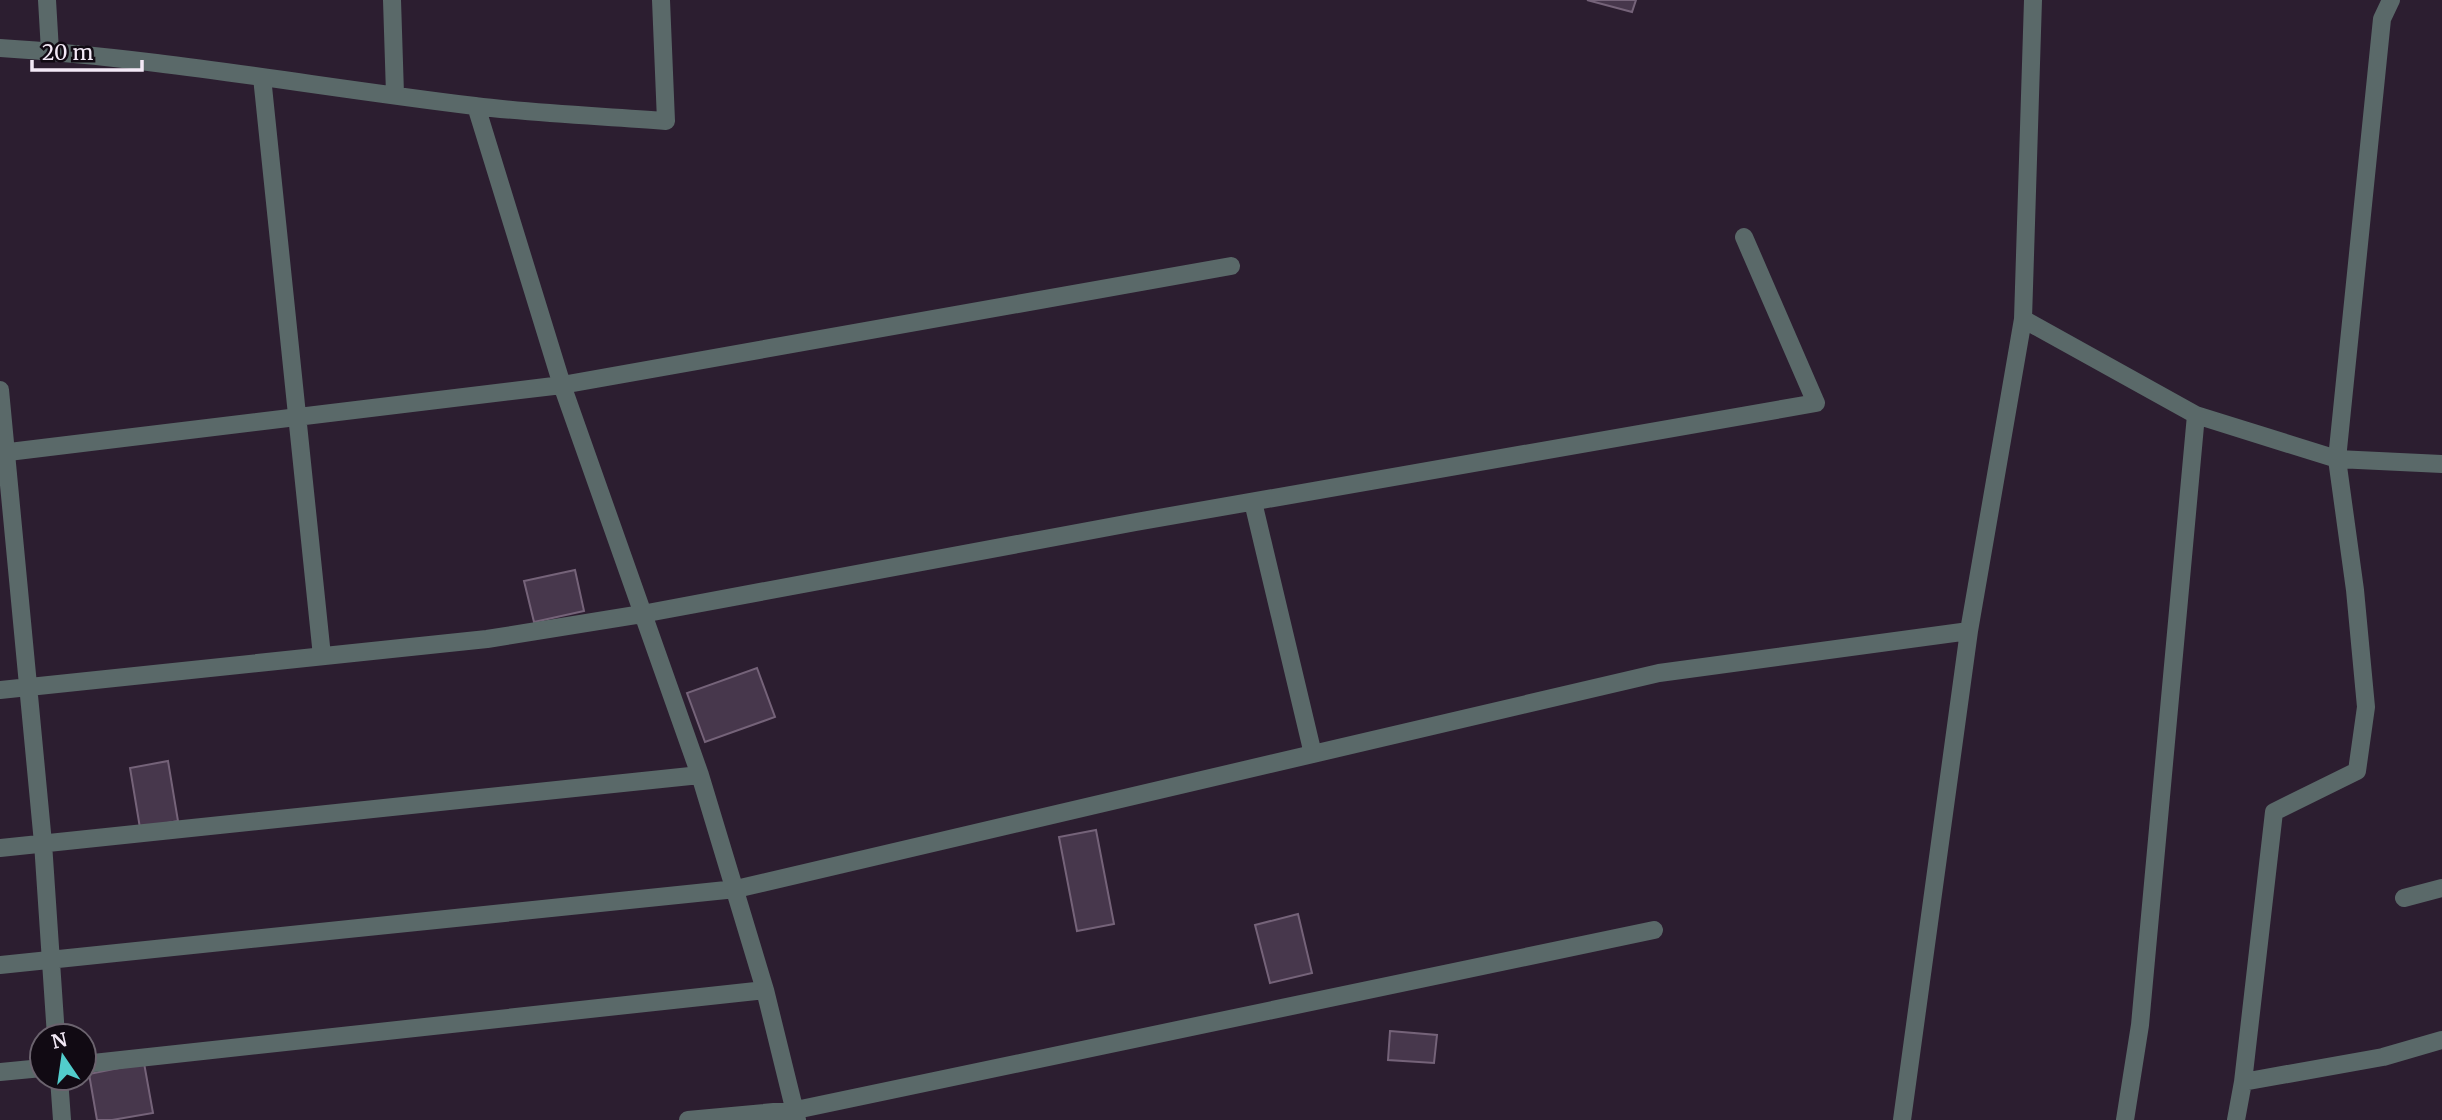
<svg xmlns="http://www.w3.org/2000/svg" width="2442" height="1120" font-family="Merriweather,serif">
	<rect width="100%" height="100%" fill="#2c1e30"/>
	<path fill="#47374c" stroke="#756379" stroke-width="2" d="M1587 0H1636L1632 12Z
		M575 570 584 611 534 622 524 581Z
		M757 668 775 717 705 742 687 693Z
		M168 761 178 821 140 828 130 768Z
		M1096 830 1114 924 1077 931 1059 837Z
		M1298 914 1312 973 1270 983 1255 925Z
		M1390 1031 1437 1035 1434 1063 1388 1060Z
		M144 1063 153 1113 112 1120H97L89 1074Z"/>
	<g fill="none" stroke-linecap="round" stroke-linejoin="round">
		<path stroke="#5a6969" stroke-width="18" d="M47 0 50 51
			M392 0 395 94
			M0 48C159 58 317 87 475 106 538 114 603 116 666 121L661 0
			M262 77 322 656
			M476 106 562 385 700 775 765 990 797 1120
			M2023 319 2196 415 2140 1025 2125 1120
			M0 390 43 843 56 1036
			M2196 415 2337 459 2442 464
			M0 453 562 385 1231 266
			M1253 502 1313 754
			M0 690 487 639 642 614 1136 522 1816 403 1744 237
			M0 848 700 775
			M2404 898 2442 888
			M0 965 736 889 1659 673 1969 631
			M84 1064 765 990
			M0 1072 42 1068
			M59 1078 62 1120
			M2243 1082 2383 1057 2442 1040
			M688 1120 796 1110 1654 930
			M1902 1120 1969 631 2023 319 2033 0
			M2236 1120 2243 1082 2274 812 2357 771 2366 707 2355 590 2337 459 2382 19 2391 0"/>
	</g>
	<g transform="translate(63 1057) rotate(347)"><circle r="33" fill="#110a13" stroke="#6b636e" stroke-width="2"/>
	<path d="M0-5L12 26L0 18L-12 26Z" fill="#52cdcc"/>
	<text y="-10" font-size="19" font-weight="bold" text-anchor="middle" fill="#f3e9f6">N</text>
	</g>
	<path d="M32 60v10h110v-10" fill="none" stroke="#f3e9f6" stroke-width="3.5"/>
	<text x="42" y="60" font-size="21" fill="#f3e9f6" stroke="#110a13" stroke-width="5" paint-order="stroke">20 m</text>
</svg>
